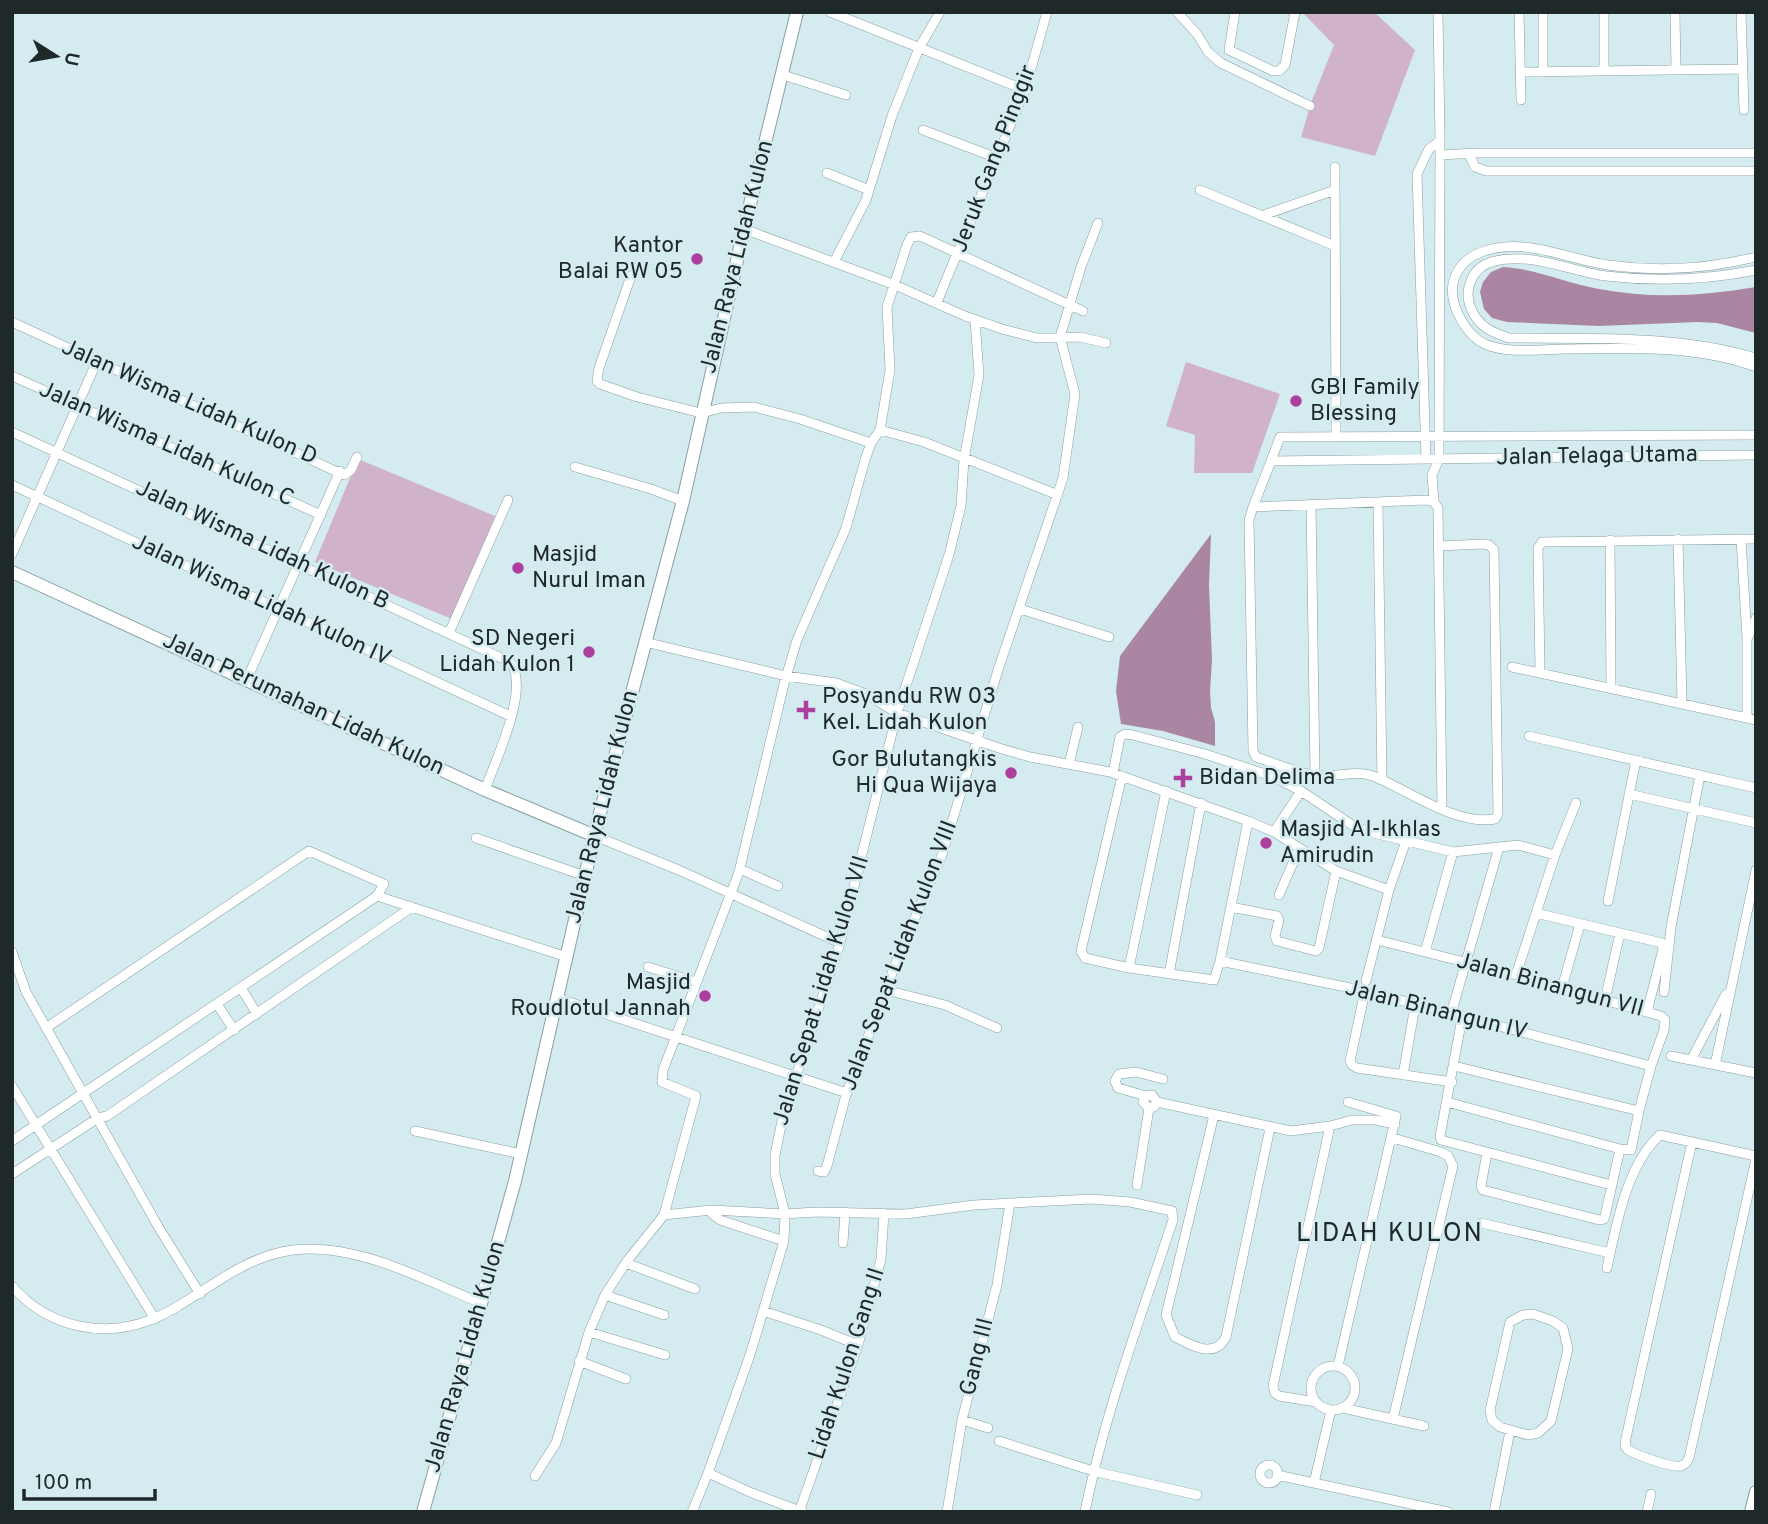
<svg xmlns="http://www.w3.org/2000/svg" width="1768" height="1524" font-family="Overpass,sans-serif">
	<rect width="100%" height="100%" fill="#d4ebef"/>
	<path fill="#d0b3ca" d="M1302 12H1374L1415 50 1375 156 1301 137 1311 103 1334 45Z
		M1186 362 1280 394 1252 473H1194L1195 435 1166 426Z
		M358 459 495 516 452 619 315 562Z"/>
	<path fill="#aa86a3" d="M1503 267C1537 269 1566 283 1599 289 1652 299 1702 296 1756 287V333L1717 323 1698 322 1599 326 1507 322 1492 318 1484 309 1480 292 1483 282 1491 272Z
		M1211 534 1209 585 1212 660 1210 691 1211 708 1215 722V746L1163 731 1121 724 1116 691 1120 656Z"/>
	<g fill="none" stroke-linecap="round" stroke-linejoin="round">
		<defs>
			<path id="street" d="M830 12 1025 90
				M1177 12 1197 34 1208 52 1221 63 1310 106
				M1235 12 1229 50 1273 71H1279L1285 65 1295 12
				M1438 12 1440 141
				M1519 12 1521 100
				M1675 12 1676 70
				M1741 12 1744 110
				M1604 71V12
				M1521 72 1741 69
				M1543 72V12
				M783 75 846 95
				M923 130 997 158
				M1469 154 1475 167 1486 171H1756
				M1440 155 1477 153H1756
				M1335 167 1336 437
				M827 173 869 190
				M1200 190 1335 246
				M1261 216 1335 190
				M744 229 895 285 965 316 1002 329 1037 338 1080 337 1106 343
				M1756 257C1708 269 1658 272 1608 265 1565 259 1522 235 1479 253 1465 259 1456 269 1453 284 1449 306 1467 337 1487 345 1510 354 1542 349 1566 349 1629 348 1696 345 1756 367
				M834 262 866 200 892 116 919 48 940 12
				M1756 270C1706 280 1657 282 1606 276 1570 271 1531 252 1495 261 1472 266 1462 290 1472 311 1480 327 1491 332 1509 338 1590 339 1677 334 1756 358
				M631 276 599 368 597 381 600 384 637 397 701 413 721 408 754 407 800 419 871 443
				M937 302 1025 90 1047 12
				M12 322 344 475 351 470 357 457
				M12 376 321 515
				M880 430 924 442 1058 495
				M12 432 510 662C531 688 495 761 485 790
				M1756 435 1280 437 1271 461 1756 455
				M1426 459 1417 174 1429 149 1440 141 1439 459 1432 475 1434 502
				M575 467 651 489 683 501
				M12 485 510 716
				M1378 502 1382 780
				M1311 504 1315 776
				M1253 507 1271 461
				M1678 539 1682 702
				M1741 539 1747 638V718
				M1610 540 1611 687
				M1438 546 1483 544 1489 545 1494 550 1498 814 1495 819C1456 826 1408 790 1373 776 1355 769 1332 779 1313 775 1294 772 1275 763 1256 757L1253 751 1249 520 1253 507 1426 500 1434 502 1438 508 1442 808
				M12 554 97 361
				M1020 609 1109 637
				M449 633 508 500
				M1748 637 1756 618
				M645 642 786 676 836 683 866 694 897 713 1002 749 1030 757 1110 772 1248 821 1274 832 1336 871 1389 890
				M1512 667 1756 720
				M1540 671 1538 548 1542 542 1756 539
				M247 679 340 471
				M1529 736 1756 788
				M1069 764 1078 727
				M1113 773 1120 737 1125 734 1133 735 1205 754 1274 777 1301 791 1355 827 1369 832 1453 852 1518 845 1555 855
				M1122 776 1081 951 1085 958 1129 968 1214 980 1220 961 1248 821
				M1629 794 1756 823
				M1274 832 1301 791
				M595 836 681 871 840 943
				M476 838 585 876
				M740 869 778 886
				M1279 895 1299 849
				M377 896 567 957
				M1608 901 1636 760
				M1231 907 1277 916 1279 920 1275 936 1277 941 1316 951 1319 948 1336 871
				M1536 913 1662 943 1663 949 1647 1012
				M1377 940 1516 975 1661 1016 1665 1020 1664 1030 1651 1066 1639 1111 1631 1150 1620 1149 1447 1102
				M12 952 26 992 159 1228 200 1294
				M1425 952 1453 852
				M1220 961 1365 991 1651 1066
				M648 967 696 982
				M1129 968 1166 791
				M1169 974 1201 803
				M1516 975 1555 855 1576 803
				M1366 981 1389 890 1406 841
				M241 988 257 1014
				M1562 988 1580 924
				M886 990 945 1005 997 1028
				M1365 991 1350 1061 1352 1065 1357 1068 1452 1082
				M1664 992 1671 927 1700 775
				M557 998 847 1093
				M1605 1000 1620 933
				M217 1004 234 1030
				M1451 1014 1499 847
				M1462 1018 1440 1136 1441 1140 1611 1185
				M1671 1056 1756 1073
				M1691 1060 1726 994
				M1715 1065 1756 870
				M1454 1066 1639 1111
				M1403 1075 1415 1006
				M12 1086 155 1319
				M1146 1096 1118 1088 1115 1081 1119 1074 1136 1072 1163 1079
				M1157 1102 1291 1131 1330 1126 1352 1120H1375L1395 1124
				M1214 1115 1166 1315 1175 1337C1192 1346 1215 1359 1226 1337L1270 1128
				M415 1131 521 1154
				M1393 1138 1441 1152 1448 1156 1453 1166 1393 1419
				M12 1141 377 896 384 884 309 851 46 1028
				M1692 1142 1626 1438 1625 1446 1628 1450C1637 1455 1671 1468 1681 1466 1686 1464 1687 1462 1689 1458L1756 1159
				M1487 1153 1481 1186 1483 1190 1599 1220 1604 1219 1605 1216 1620 1149
				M818 1171 824 1172 827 1166 846 1095 897 960 942 855 998 670 1063 478 1075 394 1060 337 1081 267 1098 223
				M12 1174 98 1118 107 1116 412 907
				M1137 1185 1149 1108 1143 1102 1146 1096 1152 1095 1157 1102 1154 1107 1149 1108
				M711 1210 712 1214 720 1220 784 1241
				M664 1215 711 1210 785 1214 816 1212 906 1214 974 1205 1092 1199 1130 1202 1172 1211 1173 1220C1141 1316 1105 1412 1085 1512
				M1481 1223 1610 1253
				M843 1243 845 1212
				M626 1263 695 1289
				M1607 1268C1616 1226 1627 1164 1660 1135L1756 1156
				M12 1286C30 1307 51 1320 79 1326 171 1345 210 1261 293 1250 356 1242 424 1280 481 1303
				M605 1295 664 1315
				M763 1311 821 1330 858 1345
				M1533 1314 1553 1321 1563 1328 1568 1349 1551 1421 1538 1433 1528 1435 1500 1427 1492 1420 1490 1410 1510 1322 1523 1315Z
				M589 1332 665 1355
				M579 1361 626 1379
				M1311 1388a22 22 0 1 1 44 0a22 22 0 1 1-44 0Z
				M1338 1366 1396 1116 1348 1102
				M1316 1402 1279 1396 1275 1393 1273 1386 1330 1126
				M1343 1408 1424 1426
				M962 1420 988 1428
				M999 1441 1093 1471 1197 1495
				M1260 1474a9 9 0 1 1 18 0a9 9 0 1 1-18 0Z
				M708 1473 752 1493 803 1512
				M1277 1475 1448 1512
				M535 1476 556 1443 589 1332 605 1295 627 1261 664 1215 696 1096 662 1082 663 1070 739 872 784 684 797 640 846 528 865 460 871 443 880 430 890 370 887 307 907 245 911 237 920 236 1083 311
				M1314 1483 1331 1410
				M692 1512 708 1473 750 1355 784 1241 785 1214 775 1174V1155L783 1116 840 943 897 713 949 555 961 506 964 460 979 375 975 320
				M799 1512 858 1345 881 1259 884 1213
				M947 1512 962 1420 997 1285 1010 1203
				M1494 1512 1510 1431
				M1647 1512 1651 1494"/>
			<path id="secondary" d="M12 572 485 790 595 836
				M423 1512 515 1181 596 828 683 501 744 229 797 12
				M1751 1512 1756 1492"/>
		</defs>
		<use href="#street" stroke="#899fa3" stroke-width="10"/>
		<use href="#secondary" stroke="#899fa3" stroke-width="14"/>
		<use href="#street" stroke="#fff" stroke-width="9"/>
		<use href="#secondary" stroke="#fff" stroke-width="12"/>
	</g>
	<g fill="#ad3f9e" stroke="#d4ebef" stroke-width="2.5">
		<circle cx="697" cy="259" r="7"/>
		<circle cx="1296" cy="401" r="7"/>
		<circle cx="518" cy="568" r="7"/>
		<circle cx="589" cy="652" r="7"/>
		<path d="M802.5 699.5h7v7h7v7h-7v7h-7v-7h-7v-7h7z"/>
		<circle cx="1011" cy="773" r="7"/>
		<path d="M1179.5 767.5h7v7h7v7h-7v7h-7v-7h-7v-7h7z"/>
		<circle cx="1266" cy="843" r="7"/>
		<circle cx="705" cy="996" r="7"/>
	</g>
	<g text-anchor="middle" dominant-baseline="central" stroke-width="5" stroke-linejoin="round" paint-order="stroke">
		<g font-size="23" fill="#20292a" stroke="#d4ebef">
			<text transform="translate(995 159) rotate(-69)">Jeruk Gang Pinggir</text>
			<text transform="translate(738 257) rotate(-76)">Jalan Raya Lidah Kulon</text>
			<text transform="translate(189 403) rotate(24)">Jalan Wisma Lidah Kulon D</text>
			<text transform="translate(166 445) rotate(24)">Jalan Wisma Lidah Kulon C</text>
			<text transform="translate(1597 457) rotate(-1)">Jalan Telaga Utama</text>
			<text transform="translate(262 546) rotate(25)">Jalan Wisma Lidah Kulon B</text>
			<text transform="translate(261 601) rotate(25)">Jalan Wisma Lidah Kulon IV</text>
			<text transform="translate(303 705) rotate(25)">Jalan Perumahan Lidah Kulon</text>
			<text transform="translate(603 807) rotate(-76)">Jalan Raya Lidah Kulon</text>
			<text transform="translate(900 956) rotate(-69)">Jalan Sepat Lidah Kulon VIII</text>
			<text transform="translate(1550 986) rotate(15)">Jalan Binangun VII</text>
			<text transform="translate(822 991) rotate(-73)">Jalan Sepat Lidah Kulon VII</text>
			<text transform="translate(1436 1011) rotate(14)">Jalan Binangun IV</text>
			<text transform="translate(466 1357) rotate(-74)">Jalan Raya Lidah Kulon</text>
			<text transform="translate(978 1357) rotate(-76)">Gang III</text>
			<text transform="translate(848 1364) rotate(-72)">Lidah Kulon Gang II</text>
		</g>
		<g font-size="23" fill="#20292a" stroke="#d4ebef" text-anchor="start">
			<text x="683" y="246" text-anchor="end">Kantor<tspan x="683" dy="26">Balai RW 05</tspan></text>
			<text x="1310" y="388">GBI Family<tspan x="1310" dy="26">Blessing</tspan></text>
			<text x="532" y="555">Masjid<tspan x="532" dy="26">Nurul Iman</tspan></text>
			<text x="575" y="639" text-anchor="end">SD Negeri<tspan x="575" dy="26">Lidah Kulon 1</tspan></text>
			<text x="822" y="697">Posyandu RW 03<tspan x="822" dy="26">Kel. Lidah Kulon</tspan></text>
			<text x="997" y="760" text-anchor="end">Gor Bulutangkis<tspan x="997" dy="26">Hi Qua Wijaya</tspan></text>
			<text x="1199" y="778">Bidan Delima</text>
			<text x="1280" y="830">Masjid Al-Ikhlas<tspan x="1280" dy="26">Amirudin</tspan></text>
			<text x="691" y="983" text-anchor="end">Masjid<tspan x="691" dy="26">Roudlotul Jannah</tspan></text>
		</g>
		<g font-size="26" letter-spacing="2" fill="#20292a" stroke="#d4ebef">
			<text x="1390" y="1234">LIDAH KULON</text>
		</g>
	</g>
	<rect width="1768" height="1524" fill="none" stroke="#20292a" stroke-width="28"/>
	<g transform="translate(56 56) rotate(101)" stroke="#d4ebef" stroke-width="5" paint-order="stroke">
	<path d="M0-5L12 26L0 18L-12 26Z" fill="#20292a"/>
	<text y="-10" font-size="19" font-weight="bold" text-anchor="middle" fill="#20292a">U</text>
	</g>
	<path d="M24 1489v10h131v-10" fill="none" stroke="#20292a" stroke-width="3.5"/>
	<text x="35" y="1489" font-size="21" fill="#20292a" stroke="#d4ebef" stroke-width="5" paint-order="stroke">100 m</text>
</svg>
